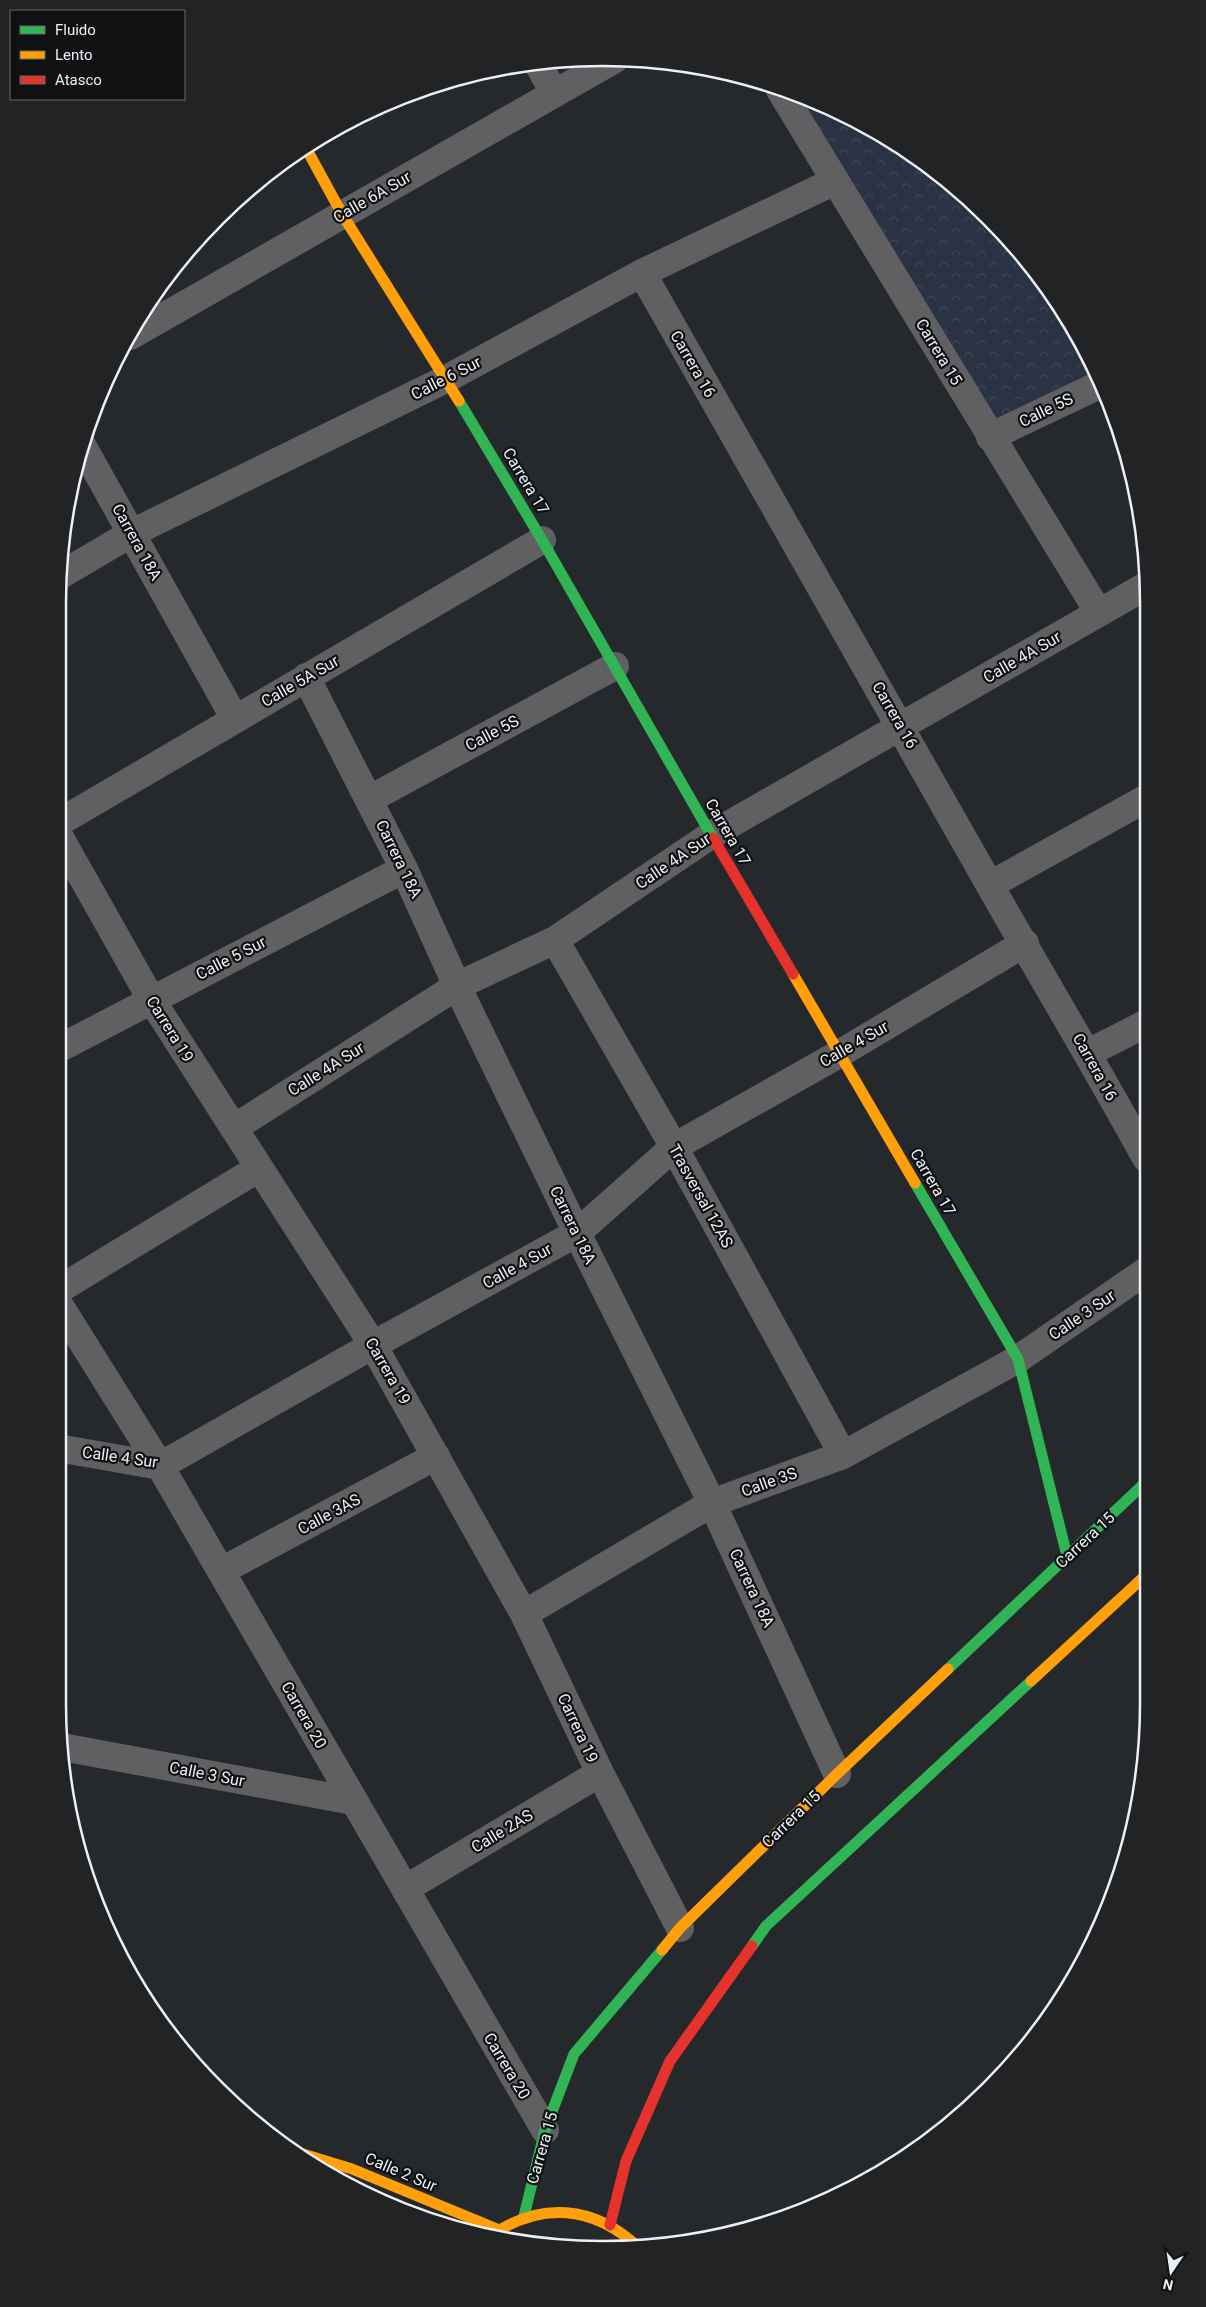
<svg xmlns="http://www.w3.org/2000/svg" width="1206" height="2307" font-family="Roboto,sans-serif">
	<defs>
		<pattern id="park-crowns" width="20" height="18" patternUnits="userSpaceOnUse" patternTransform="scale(1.25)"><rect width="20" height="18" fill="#293343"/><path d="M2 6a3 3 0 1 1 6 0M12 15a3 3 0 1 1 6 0" fill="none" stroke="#3e4755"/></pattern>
	</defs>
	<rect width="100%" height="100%" fill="#26292c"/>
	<path fill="url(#park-crowns)" d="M780 90 845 114 963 193 1056 300 1101 384 990 437Z"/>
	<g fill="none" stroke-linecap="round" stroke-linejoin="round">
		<path stroke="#606062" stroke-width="28" d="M537 62 554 93
			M780 90 1099 613
			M642 273C758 476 874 679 988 882 1040 974 1095 1065 1146 1158
			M130 336 615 59
			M990 437 1101 384
			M82 445 235 719
			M59 576 132 533 446 379 642 273 835 181
			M306 677 404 869 457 986 577 1233 712 1503 837 1774
			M370 799 615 666
			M58 823 542 540
			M58 834 151 999 373 1345 524 1614 600 1773 680 1928
			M990 885 1145 799
			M555 940 674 1147 843 1455
			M58 1049 404 869
			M1088 1053 1145 1024
			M234 1128 457 986 555 940 711 835 1144 587
			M58 1290 259 1168
			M58 1303 160 1466 545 2130
			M58 1448 160 1466 373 1345 577 1233 674 1147 839 1054 1025 943
			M221 1571 436 1456
			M524 1614 712 1503 843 1455 1018 1359 1146 1271
			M62 1747 353 1801
			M405 1889 600 1773"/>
		<path stroke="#30b455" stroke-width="11" d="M459 401 542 540 713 838
			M915 1183 1018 1359 1067 1556
			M948 1669 1147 1481
			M752 1946 766 1926 1031 1681
			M524 2216 545 2130 574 2054 662 1950"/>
		<path stroke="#ff9f0a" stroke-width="11" d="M306 148 342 214 459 401
			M793 974 915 1183
			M1031 1681 1147 1574
			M662 1950 680 1928 837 1774 948 1669
			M290 2150 352 2169 497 2229
			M490 2236C541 2201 594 2205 639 2248"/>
		<path stroke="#e5322d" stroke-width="11" d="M713 838 793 974
			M610 2225 626 2161 670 2061 752 1946"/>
	</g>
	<g text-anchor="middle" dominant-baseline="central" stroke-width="4.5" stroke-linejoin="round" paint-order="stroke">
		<g font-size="16" fill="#eceff3" stroke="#0f1113">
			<text transform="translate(372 197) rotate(-30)">Calle 6A Sur</text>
			<text transform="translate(939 352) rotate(59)">Carrera 15</text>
			<text transform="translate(693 364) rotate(60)">Carrera 16</text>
			<text transform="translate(446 378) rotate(-27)">Calle 6 Sur</text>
			<text transform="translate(1046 410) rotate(-26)">Calle 5S</text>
			<text transform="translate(526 481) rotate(59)">Carrera 17</text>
			<text transform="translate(137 542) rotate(61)">Carrera 18A</text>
			<text transform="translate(1022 657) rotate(-30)">Calle 4A Sur</text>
			<text transform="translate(300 681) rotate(-30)">Calle 5A Sur</text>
			<text transform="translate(895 715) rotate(60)">Carrera 16</text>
			<text transform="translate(492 733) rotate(-28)">Calle 5S</text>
			<text transform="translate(728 832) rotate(60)">Carrera 17</text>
			<text transform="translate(399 859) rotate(64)">Carrera 18A</text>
			<text transform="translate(673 861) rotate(-34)">Calle 4A Sur</text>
			<text transform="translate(231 958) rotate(-27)">Calle 5 Sur</text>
			<text transform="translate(170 1029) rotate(58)">Carrera 19</text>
			<text transform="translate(854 1044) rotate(-30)">Calle 4 Sur</text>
			<text transform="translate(1095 1067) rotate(61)">Carrera 16</text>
			<text transform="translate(326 1069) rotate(-32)">Calle 4A Sur</text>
			<text transform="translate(933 1182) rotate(60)">Carrera 17</text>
			<text transform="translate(701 1196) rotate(61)">Trasversal 12AS</text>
			<text transform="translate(573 1225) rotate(64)">Carrera 18A</text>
			<text transform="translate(517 1266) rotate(-29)">Calle 4 Sur</text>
			<text transform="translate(1082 1315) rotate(-34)">Calle 3 Sur</text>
			<text transform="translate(388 1371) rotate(60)">Carrera 19</text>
			<text transform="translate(120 1457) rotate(8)">Calle 4 Sur</text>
			<text transform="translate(769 1482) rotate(-20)">Calle 3S</text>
			<text transform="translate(329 1514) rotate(-28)">Calle 3AS</text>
			<text transform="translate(1085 1540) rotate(-43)">Carrera 15</text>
			<text transform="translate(752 1588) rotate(65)">Carrera 18A</text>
			<text transform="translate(304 1715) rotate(60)">Carrera 20</text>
			<text transform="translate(578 1728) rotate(65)">Carrera 19</text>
			<text transform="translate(207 1774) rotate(11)">Calle 3 Sur</text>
			<text transform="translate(791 1819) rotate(-44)">Carrera 15</text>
			<text transform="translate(502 1831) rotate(-31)">Calle 2AS</text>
			<text transform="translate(507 2066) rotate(59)">Carrera 20</text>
			<text transform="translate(542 2148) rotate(-74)">Carrera 15</text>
			<text transform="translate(401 2172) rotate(23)">Calle 2 Sur</text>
		</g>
	</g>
	<path d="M0 0H1206V2307H0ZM603 66H603A537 537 0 0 1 1140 603V1704A537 537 0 0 1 603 2241H603A537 537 0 0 1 66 1704V603A537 537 0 0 1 603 66Z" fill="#212325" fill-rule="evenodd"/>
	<path fill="none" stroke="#eceff3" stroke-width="2.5" d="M603 66H603A537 537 0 0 1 1140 603V1704A537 537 0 0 1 603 2241H603A537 537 0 0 1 66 1704V603A537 537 0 0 1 603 66Z"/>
	<rect x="10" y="10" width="175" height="90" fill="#0f1113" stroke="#676a6d"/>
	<rect x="20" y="26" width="25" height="8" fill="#30b455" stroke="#676a6d"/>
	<text x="55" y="35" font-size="15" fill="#eceff3">Fluido</text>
	<rect x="20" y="51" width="25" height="8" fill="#ff9f0a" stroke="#676a6d"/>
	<text x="55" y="60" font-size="15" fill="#eceff3">Lento</text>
	<rect x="20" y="76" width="25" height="8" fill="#e5322d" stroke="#676a6d"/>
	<text x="55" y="85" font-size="15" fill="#eceff3">Atasco</text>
	<g transform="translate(1171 2272) rotate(193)" stroke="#0f1113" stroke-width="4" paint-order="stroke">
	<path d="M0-4L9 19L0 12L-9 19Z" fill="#eceff3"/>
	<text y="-8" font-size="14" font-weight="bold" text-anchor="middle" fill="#eceff3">N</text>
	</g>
</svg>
